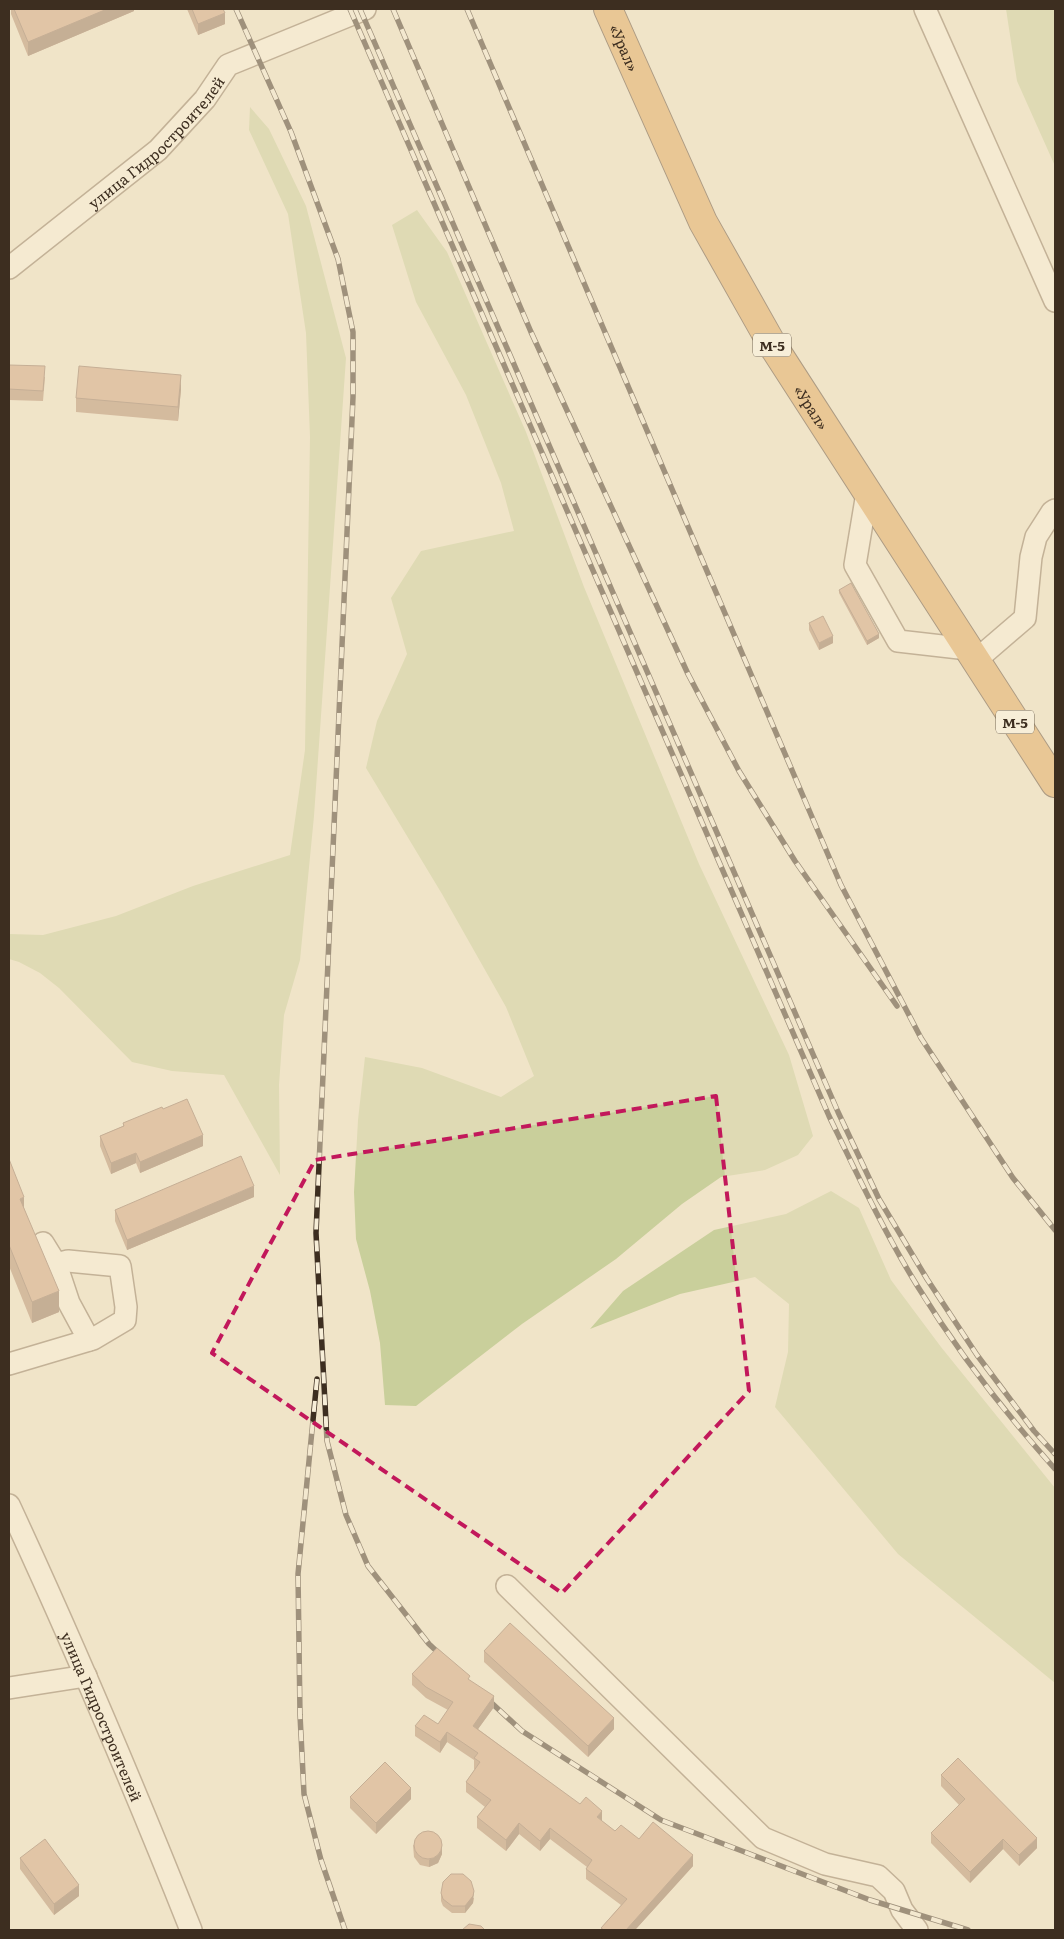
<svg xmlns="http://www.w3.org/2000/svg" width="1064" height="1939" font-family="Literata,serif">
	<rect width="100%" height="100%" fill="#f0e4c8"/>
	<path fill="#c9cf9b" d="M1006 9H1055V166L1017 81Z
		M250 107 269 129 306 206 346 358 314 816 300 960 284 1015 279 1085 280 1175 224 1075 172 1071 132 1062 59 988 40 973 19 962 9 959V934L43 935 116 916 193 886 290 855 305 750 310 437 306 333 288 214 249 130Z
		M417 210 447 252 526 432 584 587 699 864 789 1055 813 1136 798 1155 765 1170 721 1177 682 1204 616 1259 522 1324 416 1406 385 1405 380 1343 370 1291 356 1239 354 1192 358 1120 365 1057 422 1068 501 1097 534 1076 506 1007 442 894 366 768 377 721 407 654 391 598 421 551 514 531 501 483 466 395 416 302 392 225Z
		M831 1191 859 1208 891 1280 941 1347 1055 1488V1683L898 1554 775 1407 788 1352 789 1304 755 1277 680 1294 590 1329 623 1291 714 1230 786 1214Z"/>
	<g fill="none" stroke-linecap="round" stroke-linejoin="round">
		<defs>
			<g id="minor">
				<path d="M925 9 1055 301"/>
				<path id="s1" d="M9 268 158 150 205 99 228 65 365 9"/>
				<path d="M867 493 855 565 898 641 968 649"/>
				<path d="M975 661 1025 618 1031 557 1036 537 1052 512 1055 510"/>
				<path d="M56 1264 69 1303 89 1340"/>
				<path d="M9 1364 93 1339 125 1320 126 1307 120 1266 68 1261 56 1264 43 1243"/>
				<path id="s2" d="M9 1505C74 1645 134 1787 191 1930"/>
				<path d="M507 1586 763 1838 825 1864 878 1876 894 1891 902 1910 917 1930"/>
				<path d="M9 1688 86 1676"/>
			</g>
			<g id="highway">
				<path id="s3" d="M608 9 703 222 773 346 1055 783"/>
			</g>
		</defs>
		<use href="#minor" stroke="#8d765c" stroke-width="24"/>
		<use href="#highway" stroke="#5b4430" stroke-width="30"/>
		<use href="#minor" stroke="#faf1dc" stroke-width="21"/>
		<use href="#highway" stroke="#e0a458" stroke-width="28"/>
		<defs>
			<path id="rail" d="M236 9 291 132 338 259 353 332V397L316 1233 327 1441 346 1515 368 1566 429 1644 445 1659
				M350 9 829 1116C857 1174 884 1232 918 1287 958 1352 1005 1413 1055 1469
				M360 9 838 1112 879 1199 927 1279 977 1355 1034 1431 1055 1454
				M393 9 531 332 688 674 739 771 795 861 897 1006
				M467 9 841 885 921 1038 1013 1178 1055 1230
				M317 1379 298 1574 300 1715 304 1794 321 1860 345 1930
				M483 1695 522 1731 661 1820 870 1900 968 1930"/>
		</defs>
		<use href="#rail" stroke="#3d2e20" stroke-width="5.5"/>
		<use href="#rail" stroke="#f7eed8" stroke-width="4" stroke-dasharray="11" stroke-linecap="butt"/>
	</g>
	<path fill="#b2896c" d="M11 9H134V11L28 56 11 14Z
		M187 9H223L225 24 198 35Z
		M9 365 45 377 43 401 9 400Z
		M181 389 178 421 76 412V398Z
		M839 590 879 638 867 645 839 593Z
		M809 623 833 643 819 650 809 630Z
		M163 1109 203 1146 140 1173 136 1163 111 1174 100 1146V1136L123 1126V1123Z
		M9 1159 24 1208 59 1312 32 1323 9 1266Z
		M254 1197 127 1250 115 1221V1210Z
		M484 1651 614 1729 588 1757 484 1662Z
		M412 1674 470 1680 494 1707 478 1729 615 1831 639 1839 693 1866 635 1930H601V1928L621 1905 586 1879V1869L587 1867 550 1839 540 1851 519 1834 506 1851 477 1828V1817L485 1807 466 1792V1782L475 1769H474V1760L447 1742 440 1753 415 1736V1726L438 1724 448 1710 426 1698 412 1685Z
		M941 1775 1037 1848 1019 1866 1003 1849 970 1883 931 1843V1833L959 1805 941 1786Z
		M350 1797 411 1799 376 1834 350 1808Z
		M413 1845 442 1854 438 1863 429 1867 420 1865 414 1857Z
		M20 1858 79 1896 54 1915 20 1869Z
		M441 1893 474 1898 473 1903 465 1913H452L443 1906 441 1901Z"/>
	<path fill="#916f58" d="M107 9H134V11L28 56V42Z
		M225 13V24L198 35V24Z
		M181 375V389L178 421V407Z
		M879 634V638L867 645V641Z
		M833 636V643L819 650V643Z
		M203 1135V1146L140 1173V1162Z
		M136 1153V1163L111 1174V1163Z
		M254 1186V1197L127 1250V1240Z
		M24 1197V1218L20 1199Z
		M59 1291V1312L32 1323V1302Z
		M494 1696V1707L473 1736V1726Z
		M614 1718V1729L588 1757V1746Z
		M447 1732V1742L440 1753V1742Z
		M411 1788V1799L376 1834V1823Z
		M602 1811V1821L597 1817Z
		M519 1823V1834L506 1851V1840Z
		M550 1828V1839L540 1851V1841Z
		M1037 1838V1848L1019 1866V1855Z
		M1003 1839V1849L970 1883V1872Z
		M442 1847V1854L438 1863 429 1867V1860Z
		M693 1855V1866L635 1930H626Z
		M79 1885V1896L54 1915V1904Z
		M474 1891 473 1903 465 1913V1906Z"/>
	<path fill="#cf9f7d" stroke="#916f58" d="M14 9H107L28 42Z
		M192 9H223L225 13 198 24Z
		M9 365 45 366 43 391 9 389Z
		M79 366 181 375 178 407 76 398Z
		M851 583 879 634 867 641 839 590Z
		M823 616 833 636 819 643 809 623Z
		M187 1099 203 1135 140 1162 136 1153 111 1163 100 1136 124 1126 123 1123 162 1107 163 1109Z
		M241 1156 254 1186 127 1240 115 1210Z
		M9 1159 24 1197 20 1199 59 1291 32 1302 9 1245Z
		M510 1623 614 1718 588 1746 484 1651Z
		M437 1648 470 1676 468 1679 494 1696 473 1726 580 1804 586 1797 602 1811 597 1817 615 1831 621 1825 639 1839 653 1822 693 1855 626 1930H604L601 1928 627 1899 586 1869 592 1860 550 1828 540 1841 519 1823 506 1840 477 1817 491 1800 466 1782 480 1762 474 1758 478 1753 447 1732 440 1742 415 1726 424 1715 438 1724 453 1702 426 1687 412 1674Z
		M958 1758 1037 1838 1019 1855 1003 1839 970 1872 931 1833 965 1799 941 1775Z
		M385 1762 411 1788 376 1823 350 1797Z
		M414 1845a14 14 0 1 1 28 0a14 14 0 1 1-28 0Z
		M45 1839 79 1885 54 1904 20 1858Z
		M451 1874H463L471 1881 474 1891 473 1896 465 1906H452L443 1899 441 1893 443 1882Z
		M469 1924 481 1926 485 1930H462Z"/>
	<path d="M0 0H1064V1939H0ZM716 1096 749 1391 562 1593 212 1353 315 1160Z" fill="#f0e4c8" fill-opacity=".55" fill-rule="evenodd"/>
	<path fill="none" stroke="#c2185b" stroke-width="4" stroke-dasharray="10 6" stroke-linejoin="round" d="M716 1096 749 1391 562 1593 212 1353 315 1160Z"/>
	<g text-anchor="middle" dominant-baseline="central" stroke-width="4" stroke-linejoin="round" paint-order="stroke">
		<g fill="#f7eed8" stroke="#756857" stroke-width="1">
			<rect x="753" y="333.5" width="38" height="23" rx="4"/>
			<rect x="996" y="710.5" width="38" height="23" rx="4"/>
		</g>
		<g font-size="14" font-weight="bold" fill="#3d2e20">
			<text x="772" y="345">М-5</text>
			<text x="1015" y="722">М-5</text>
		</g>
		<g font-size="15" fill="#3d2e20" stroke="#f7eed8">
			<text stroke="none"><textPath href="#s3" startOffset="42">«Урал»</textPath></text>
			<text stroke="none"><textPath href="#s1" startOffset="194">улица Гидростроителей</textPath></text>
			<text stroke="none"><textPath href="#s3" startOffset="448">«Урал»</textPath></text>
			<text stroke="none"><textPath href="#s2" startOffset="231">улица Гидростроителей</textPath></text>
		</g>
	</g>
	<rect width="1064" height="1939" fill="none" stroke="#3d2e20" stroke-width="20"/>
</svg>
